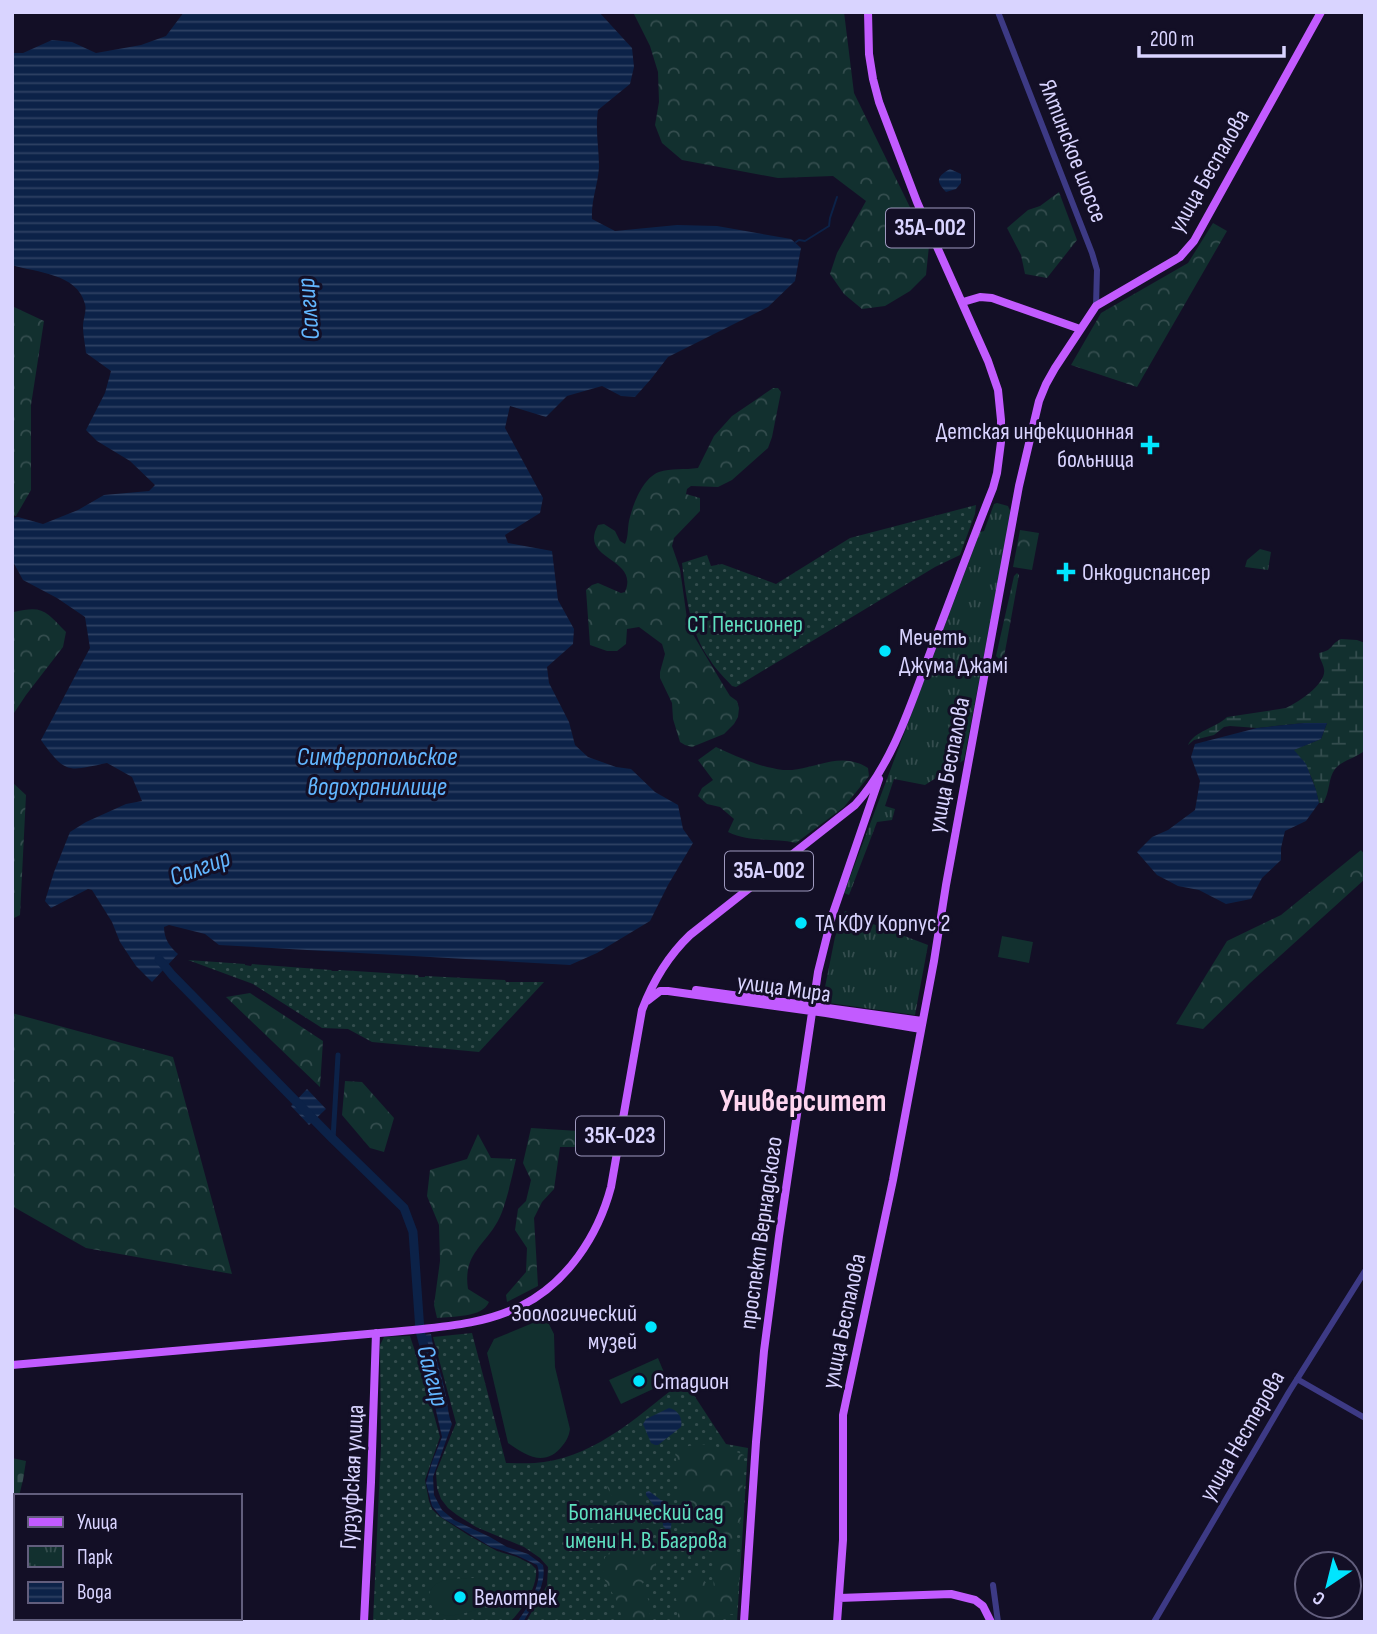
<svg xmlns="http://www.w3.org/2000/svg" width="1377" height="1634" font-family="'Sofia Sans Condensed',sans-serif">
	<defs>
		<pattern id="grass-dots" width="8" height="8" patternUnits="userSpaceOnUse" patternTransform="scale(1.75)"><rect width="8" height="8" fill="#12302f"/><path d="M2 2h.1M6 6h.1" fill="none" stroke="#344d4e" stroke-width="1.8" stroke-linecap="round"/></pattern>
		<pattern id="forest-crowns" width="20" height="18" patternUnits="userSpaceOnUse" patternTransform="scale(1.75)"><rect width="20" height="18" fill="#12302f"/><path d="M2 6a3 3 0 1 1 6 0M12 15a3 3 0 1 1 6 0" fill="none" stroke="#344d4e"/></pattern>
		<pattern id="wetland-marsh" width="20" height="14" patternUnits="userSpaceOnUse" patternTransform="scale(1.75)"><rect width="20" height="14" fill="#12302f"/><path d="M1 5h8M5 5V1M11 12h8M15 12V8" fill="none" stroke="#344d4e"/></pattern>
		<pattern id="cemetery-stones" width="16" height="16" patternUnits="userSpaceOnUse" patternTransform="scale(1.75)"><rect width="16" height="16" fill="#12302f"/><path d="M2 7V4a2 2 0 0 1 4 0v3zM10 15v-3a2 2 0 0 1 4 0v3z" fill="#344d4e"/></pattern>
		<pattern id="park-tufts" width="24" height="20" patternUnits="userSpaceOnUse" patternTransform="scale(1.75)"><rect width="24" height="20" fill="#12302f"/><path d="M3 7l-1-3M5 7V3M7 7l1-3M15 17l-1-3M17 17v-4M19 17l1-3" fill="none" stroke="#344d4e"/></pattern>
		<pattern id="water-rules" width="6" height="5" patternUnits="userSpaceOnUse" patternTransform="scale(1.75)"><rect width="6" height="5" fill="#0c2248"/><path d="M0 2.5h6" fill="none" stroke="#2f4163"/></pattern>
	</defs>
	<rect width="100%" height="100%" fill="#130f26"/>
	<path fill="url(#grass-dots)" d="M976 505 975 514 960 555 935 567 736 687 732 686C725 678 716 670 710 660 690 633 686 596 682 563L707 555 711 566 722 564 776 584 850 538Z
		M188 960 245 964V965L251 966 252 964 331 970 332 971H338L339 970 418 975 419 977H425V976L505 980 506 982H544L479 1052 372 1042 348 1029 322 1028 253 984Z
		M472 1333 506 1463C518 1463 532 1464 544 1462 598 1455 643 1412 684 1380L726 1444 748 1448 737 1622H526L547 1585 548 1567 540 1558 524 1547 476 1527 457 1515 448 1508 441 1499 437 1488 436 1472 456 1423 433 1337Z
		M410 1336 425 1382 440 1437 425 1480 429 1501 432 1509 439 1516 468 1535 497 1551 517 1557 531 1564 536 1569C538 1587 522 1610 510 1622H373L381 1446 380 1345 384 1337Z"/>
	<path fill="url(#forest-crowns)" d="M633 12H844L854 93 929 246 926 275 910 291 885 306 862 309 844 294 830 274 837 253 866 201 833 176 778 178 682 160 662 143 655 125 659 102 658 72 650 46Z
		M1059 192 1077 240 1047 278 1025 274 1021 255 1007 228 1028 210 1040 206Z
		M1213 223 1227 231 1137 387 1071 365 1101 313 1188 263Z
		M12 306 44 321 31 405V490L16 516H12Z
		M773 388H778L781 392 772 437 768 448 732 480 718 487 691 486 687 489 686 494 700 498V511L674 538 672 546 680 569 688 626 722 683 730 696 737 701 739 708 738 717 734 724 724 734 692 747 685 745 680 742 673 719 672 703 660 678V672L665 654 662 644 639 627 627 629 626 644 617 651H607L590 645 586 590 592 585 598 583 621 593 625 592C640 557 578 561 598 525L604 524 615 531 620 541 625 544C629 536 627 526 630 517 634 502 643 478 659 472 671 468 685 470 698 468L714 436 732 416Z
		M1020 530 1039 533 1032 570 1013 567Z
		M1017 573 1019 575 1004 657 1000 660 996 656 1014 576Z
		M12 608 14 612C44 605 46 612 66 632L63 647 26 695 12 716Z
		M716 747C738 757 759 767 783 770 813 772 838 749 868 768L869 776 844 807 796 843C773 837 750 843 728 832L734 819 720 807 707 804 698 796 702 788 713 780 698 760Z
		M12 782 26 795 20 915 12 919Z
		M1361 850 1365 855V879L1250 983 1203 1029 1176 1024 1227 941 1281 915Z
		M250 993 323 1041 320 1087 226 997Z
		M12 1013 173 1057 232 1274 86 1248 12 1206Z
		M345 1081 362 1082 394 1118 384 1152 370 1148 342 1115Z
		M531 1128 594 1132 585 1147H560L554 1189 542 1202 534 1218 538 1286 507 1302 506 1295 526 1272 527 1248 515 1230 518 1209 526 1201 531 1180 523 1163Z
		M478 1134 491 1158 516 1159C512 1177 508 1195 502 1212 490 1244 462 1250 468 1289L489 1302C482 1318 453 1316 437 1318L434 1305 440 1261 439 1225 427 1196 430 1170 467 1159Z
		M701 1444 729 1449 744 1455 741 1518 734 1547 741 1561 736 1614 717 1615 709 1622H676L679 1611 675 1595 696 1573 714 1590 713 1575 716 1547 705 1533 699 1560 691 1559 685 1528 675 1452 683 1447Z
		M607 1486 635 1493 644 1537 657 1539 655 1573 642 1584 650 1604 649 1622H623L618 1603 603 1577 605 1557 618 1544 587 1536 582 1529 617 1527 619 1514Z"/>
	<path fill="url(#wetland-marsh)" d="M1341 639 1357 640 1365 643V662L1363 669 1365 683V750C1357 758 1342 760 1335 769 1328 778 1330 793 1323 803H1319C1314 780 1309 768 1293 750L1321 739 1327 723H1304L1257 728 1230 726 1224 727 1214 735 1194 740 1188 745C1194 731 1216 728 1227 717L1286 708C1298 702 1327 684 1324 669 1323 663 1319 658 1319 653 1334 650 1329 645 1341 639Z"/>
	<path fill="url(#cemetery-stones)" d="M12 1458 26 1461 23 1480 19 1496H16V1501L12 1504Z"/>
	<path fill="url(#park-tufts)" d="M997 503 1008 506 1011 513 964 760 925 785 894 779 885 806 895 809 892 820 877 822 849 895 844 893 980 532 984 531 994 504Z
		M1260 549 1271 552 1268 570 1245 567 1247 560Z
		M845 911 873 924 928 945 915 1015 822 1002 835 937Z"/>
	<path fill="#12302f" d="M1002 936 1033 942 1029 963 998 957Z
		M540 1320 548 1322 554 1334 555 1367 570 1429C569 1436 567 1440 563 1445 546 1468 526 1456 508 1443L487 1353 494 1339Z
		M658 1358 668 1382 621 1404 609 1380Z
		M468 1578H478L487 1584C492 1593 490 1601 483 1608 471 1611 456 1617 444 1615 431 1612 423 1594 435 1585 443 1578 458 1579 468 1578Z"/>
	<path fill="url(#water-rules)" d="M184 12H599L632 48 634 67 630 84 598 110C595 131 599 147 599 167 598 185 591 200 592 219L615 231 677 225 717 226 791 239 801 248 795 281 768 307 668 357 651 379 635 397 621 396 602 386 567 396 546 417 510 406 505 428 543 498 540 513 505 535 508 543 552 551 558 600 574 629 573 644 547 667 549 683 569 722 575 745 588 757 616 767 631 769 655 792 678 805 683 829 693 843 668 885 650 921 597 953 570 965 219 945 205 934 169 925 164 927C164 939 170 947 178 954L152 982 136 966 120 942 112 922 92 890 88 889 51 908 45 901 54 872 70 832 86 822 126 804 142 801 132 777 107 763C68 771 66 775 41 740L90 648 85 617 57 598 23 580 12 560V518L18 517 43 524 78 510 104 495 149 491 155 485 130 461 97 441 86 430 105 393 111 371 86 353C85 344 83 335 83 326 83 319 87 311 85 304 77 273 37 273 12 265V53H23L52 40 72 42 96 53 141 45 166 36Z
		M950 169 961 174V183L956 189 946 192C936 181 936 177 950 169Z
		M1304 723H1327L1321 739 1294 750 1306 764 1316 790 1319 803 1306 821 1285 831 1281 848V860L1262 878 1251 899 1226 904 1199 890 1178 886 1157 875 1137 852 1152 837 1168 830 1195 810 1200 781 1191 757 1195 744 1257 728Z
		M307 1089 326 1109 309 1125 291 1106Z
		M431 1334C434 1355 442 1375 446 1396 448 1406 448 1415 452 1424L433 1477 434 1495 442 1510 454 1520 490 1537 507 1547 528 1554 543 1565C547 1583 533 1606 523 1622H517C527 1609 544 1581 537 1565L516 1555 491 1547 441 1517 432 1506 426 1483 432 1462 442 1437 434 1402 431 1359 424 1342 417 1336Z
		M669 1408C678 1410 683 1418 681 1427L658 1445H655L651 1443 643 1424 646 1419Z
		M649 1491 670 1507 672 1511 671 1529 667 1530 663 1526V1518L646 1495V1492Z"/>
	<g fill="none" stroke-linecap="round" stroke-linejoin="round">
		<path stroke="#0c2248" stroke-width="2" d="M796 242 799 240 805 241 829 226 830 218 837 197"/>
		<path stroke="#0c2248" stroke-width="5" d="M333 1139 338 1055"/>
		<path stroke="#0c2248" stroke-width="9" d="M159 959 172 975 333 1139 404 1208 413 1232 420 1331 434 1383"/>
		<path stroke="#3d3a85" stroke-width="6" d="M998 12 1092 253 1097 270 1096 306
			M1297 1379 1365 1418
			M993 1585 998 1622
			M1154 1622 1289 1392 1365 1271"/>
		<path stroke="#c25bff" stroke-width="8" d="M963 302 980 297 992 298 1080 329
			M696 990 922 1021
			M647 1001 660 991H668L826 1013 921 1029
			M12 1365C116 1356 220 1347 323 1338 353 1335 383 1333 413 1330 451 1326 486 1323 521 1306 567 1283 598 1236 611 1187L642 1010C653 981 667 957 690 935L855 805C892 765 911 704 930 653 951 598 971 543 993 488L997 473 1001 442V420L998 390 988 361 917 202 879 102 873 79 869 54 868 12
			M839 1598 951 1594 975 1600 983 1606 991 1622
			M364 1622 371 1482 376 1333
			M744 1622 756 1442 764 1351 779 1236 818 972 832 916 879 779
			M837 1622 843 1540V1415L893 1180 934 961 946 885 1019 486 1039 401 1046 384 1055 368 1096 306 1180 257 1194 241 1321 12"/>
	</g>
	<g fill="#00e5ff" stroke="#130f26" stroke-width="2.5">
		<path d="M1146.5 434.5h7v7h7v7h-7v7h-7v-7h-7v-7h7z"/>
		<path d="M1062.5 561.5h7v7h7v7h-7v7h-7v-7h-7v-7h7z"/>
		<circle cx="885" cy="651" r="7"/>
		<circle cx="801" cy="923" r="7"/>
		<circle cx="651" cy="1327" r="7"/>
		<circle cx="639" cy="1381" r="7"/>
		<circle cx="460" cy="1597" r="7"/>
	</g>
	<g text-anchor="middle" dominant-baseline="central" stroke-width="6" stroke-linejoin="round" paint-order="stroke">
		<g fill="#130f26" stroke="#9e99be" stroke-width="2">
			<rect x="886" y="208.5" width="88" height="39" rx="5"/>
			<rect x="725" y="851.5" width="88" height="39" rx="5"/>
			<rect x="576" y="1116.5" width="88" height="39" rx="5"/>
		</g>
		<g font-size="23" font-weight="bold" fill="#d9d4ff">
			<text x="930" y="228">35А-002</text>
			<text x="769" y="871">35А-002</text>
			<text x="620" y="1136">35К-023</text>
		</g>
		<g font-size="24" fill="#d9d4ff" stroke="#130f26">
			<text transform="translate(1073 151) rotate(69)">Ялтинское шоссе</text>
			<text transform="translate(1209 171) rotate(-60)">улица Беспалова</text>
			<text transform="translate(949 765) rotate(-79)">улица Беспалова</text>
			<text transform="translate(784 988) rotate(8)">улица Мира</text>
			<text transform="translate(761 1233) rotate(-82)">проспект Вернадского</text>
			<text transform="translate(844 1321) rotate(-78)">улица Беспалова</text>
			<text transform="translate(1242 1436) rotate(-60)">улица Нестерова</text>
			<text transform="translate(352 1477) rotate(-87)">Гурзуфская улица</text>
		</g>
		<g font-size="24" fill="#d9d4ff" stroke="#130f26" text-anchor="start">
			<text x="1134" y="431" text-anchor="end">Детская инфекционная<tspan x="1134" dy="28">больница</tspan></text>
			<text x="1082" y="572">Онкодиспансер</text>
			<text x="899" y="637">Мечеть<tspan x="899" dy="28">Джума Джамі</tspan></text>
			<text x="815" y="923">ТА КФУ Корпус 2</text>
			<text x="637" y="1313" text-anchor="end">Зоологический<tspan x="637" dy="28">музей</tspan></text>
			<text x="653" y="1381">Стадион</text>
			<text x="474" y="1597">Велотрек</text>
		</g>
		<g font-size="24" fill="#5fe0c0" stroke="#130f26">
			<text x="745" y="624">СТ Пенсионер</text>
			<text x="646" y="1512">Ботанический сад<tspan x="646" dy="28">имени Н. В. Багрова</tspan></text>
		</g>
		<g font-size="26" font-style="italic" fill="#62b6ff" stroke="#130f26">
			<text transform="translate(309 309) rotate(-95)">Салгир</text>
			<text x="377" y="757">Симферопольское<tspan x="377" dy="30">водохранилище</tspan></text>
			<text transform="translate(200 868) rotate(-20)">Салгир</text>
			<text transform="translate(432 1376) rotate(75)">Салгир</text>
		</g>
		<g font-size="32" font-weight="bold" fill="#ffd6f0" stroke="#130f26">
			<text x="803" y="1101">Университет</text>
		</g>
	</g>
	<rect width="1377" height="1634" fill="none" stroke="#d9d4ff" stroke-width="28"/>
	<rect x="14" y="1494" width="228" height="126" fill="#130f26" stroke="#625e7d" stroke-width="2"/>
	<rect x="28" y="1517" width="35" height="10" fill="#c25bff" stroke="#625e7d" stroke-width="2"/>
	<text x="77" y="1529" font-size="21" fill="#d9d4ff">Улица</text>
	<rect x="28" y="1546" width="35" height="21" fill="url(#park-tufts)" stroke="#625e7d" stroke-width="2"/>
	<text x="77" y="1564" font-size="21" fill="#d9d4ff">Парк</text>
	<rect x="28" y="1582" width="35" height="21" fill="url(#water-rules)" stroke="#625e7d" stroke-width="2"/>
	<text x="77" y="1599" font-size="21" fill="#d9d4ff">Вода</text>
	<g transform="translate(1328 1585) rotate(215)"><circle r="33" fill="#130f26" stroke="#625e7d" stroke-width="2"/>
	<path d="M0-5L12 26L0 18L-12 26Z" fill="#00e5ff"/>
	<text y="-10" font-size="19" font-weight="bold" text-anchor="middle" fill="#d9d4ff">С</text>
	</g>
	<path d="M1139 46v10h145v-10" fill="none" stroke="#d9d4ff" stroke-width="3.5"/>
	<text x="1150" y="46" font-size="21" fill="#d9d4ff" stroke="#130f26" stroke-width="5" paint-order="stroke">200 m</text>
</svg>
